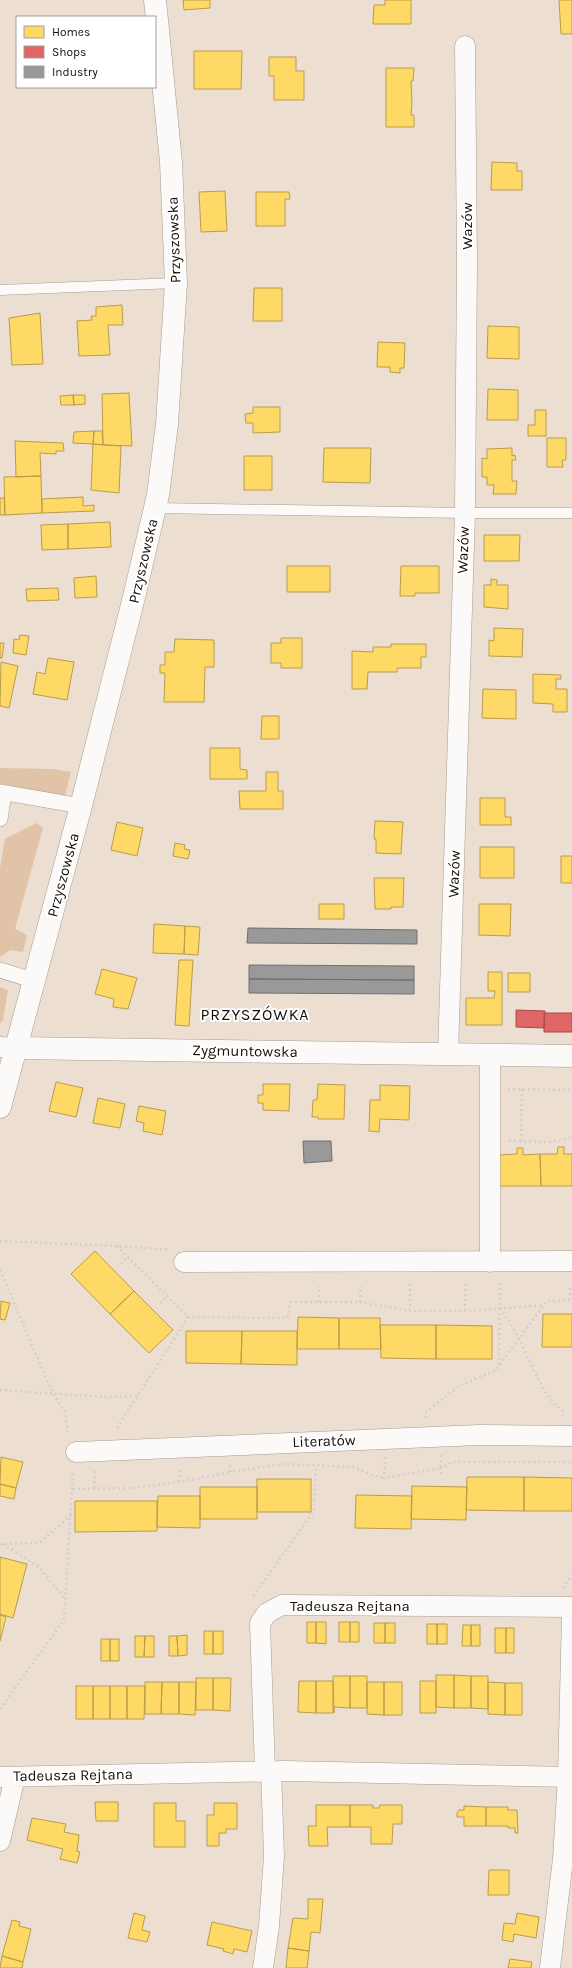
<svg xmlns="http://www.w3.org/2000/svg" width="572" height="1968" font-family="Karla,sans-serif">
	<rect width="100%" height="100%" fill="#ecdfd2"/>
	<path fill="#e1c4a7" d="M0 768 52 769 71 772 65 796 0 785Z
		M36 823 43 828 15 929 27 935 23 952 10 950 0 957V868L5 839Z
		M0 987 8 990 3 1020 0 1024Z"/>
	<path fill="#ffd966" stroke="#b99c4a" d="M183 0H210V8L184 10Z
		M385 0H411V24H373L374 5H385Z
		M559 0H572V34H561Z
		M194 51H242L241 89H194Z
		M269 57H296V71H304V100H274V76H269Z
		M386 68H414L413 81H411L412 104 411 115H414V127H386Z
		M492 162 517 163V171H522V190H491Z
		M225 191 227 231 201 232 199 192Z
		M256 192H289L290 199H285V226H256Z
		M254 288H282V321H253Z
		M122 305 123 325H108L110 355 79 356 77 321 92 320 91 316H96V307Z
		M40 313 43 364 12 365 9 318Z
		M488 326 519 327V359L487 358Z
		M378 342 405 343 404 368H400V373L390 372V367H377Z
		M488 389 518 390V420H487Z
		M129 393 132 446 103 445 102 394Z
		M73 395H85V404L74 405Z
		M73 395 74 405H61L60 396Z
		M253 407H280V432L253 433V423H246L245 414 253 413Z
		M535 410H546V436H528V425H535Z
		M94 431H102L103 445 93 444Z
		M94 431 93 444 73 443 74 432Z
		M547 438H566V460H562L563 467H547Z
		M15 441 63 443 64 451H56V454L40 453 41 476 16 477Z
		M93 444 121 446 119 493 91 490Z
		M324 448H371L370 483 323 482Z
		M512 448V456L515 455 516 460H512V481H517L516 494H493L494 485H487V477H482V458L487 459V449Z
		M244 456H272V490H244Z
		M41 476 42 513 5 515 4 477Z
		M83 497V506L94 505V511L42 513V499Z
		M0 498H4L5 515H0Z
		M110 522 111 547 68 549V524Z
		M68 524V549L42 550 41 525Z
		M484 535H520L519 561H484Z
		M287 566H330V592H287Z
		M401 566H439V593H415V596H400Z
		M96 576 97 597 75 598 74 578Z
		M491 579 497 580V585H508V609L484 607V585H491Z
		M58 588 59 600 27 601 26 589Z
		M494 628 523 629 522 657 489 656V640L494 641Z
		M20 635 29 636 26 655 13 653 14 639 19 640Z
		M281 638H302V668H281V663H271V643H281Z
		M175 639 214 640V667H205L204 702H164L165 673H160V665H165V652H174Z
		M0 643H4L2 658H0Z
		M391 644H426V657H421V668H397V672H368L367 689H352V651L373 652V647H391Z
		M48 658 74 662 67 700 33 694 37 672 45 674Z
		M1 662 18 666 9 708 0 706Z
		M533 674 561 675V679H556V689H567V712H553V704L533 703Z
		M483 689 516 690V719L482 718Z
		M262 716H279V739H261Z
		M210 748H240V769L247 770V779H210Z
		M266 772H278V791H283V809H240L239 791H266Z
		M480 798H505V817H511V825H480Z
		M375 821 403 822 401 854 376 853V839H374Z
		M117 822 143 828 137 856 111 850Z
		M175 843 185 845 184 849 190 850 188 859 173 856Z
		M480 847H514V878H480Z
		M561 856H572V883H561Z
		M374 878H404L403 907H391V909H375Z
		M319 904H344V919H319Z
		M479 904H511L510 936 479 935Z
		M154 924 185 926 184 954 153 953Z
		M185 926 200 927 198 955 184 954Z
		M179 960H193L189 1026 175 1025Z
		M102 969 137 978 128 1009 113 1007 114 999 95 994Z
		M488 972H502V1025H466V998H494L495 991H488Z
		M508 973H530V992H508Z
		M56 1082 83 1088 76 1117 49 1111Z
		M263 1084H290L289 1111 263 1110V1103H258V1095H263Z
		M318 1084 345 1085 344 1119H318V1117H312L313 1100H317Z
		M380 1085 410 1086 409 1120 380 1119 379 1132 369 1131 370 1100H380Z
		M98 1098 125 1104 120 1128 93 1123Z
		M139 1106 166 1111 162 1135 143 1131 144 1123 136 1121Z
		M558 1147H564V1154H572V1186H541L540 1154H557Z
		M517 1148H523V1155L540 1154 541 1186H499V1155L517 1154Z
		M95 1251 134 1291 110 1314 71 1274Z
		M134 1291 173 1330 149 1353 110 1314Z
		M1 1301 10 1303 5 1320 0 1319Z
		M543 1314H572V1347H542Z
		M298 1317 339 1318V1349H297Z
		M339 1318H380L381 1349H339Z
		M380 1325H436V1359L381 1358Z
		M436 1325 492 1326V1359H436Z
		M186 1331H242L241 1364 186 1363Z
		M242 1331H297V1365L241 1364Z
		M1 1457 23 1462 16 1488 0 1484Z
		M467 1477H524V1511L466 1510Z
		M524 1477 572 1478V1511H524Z
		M257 1479H311V1512H257Z
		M0 1484 16 1488 14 1499 0 1496Z
		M412 1486 467 1487 466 1520 411 1519Z
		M200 1487H257V1519H200Z
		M356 1495 412 1496 411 1529 355 1528Z
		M158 1496H200V1528L157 1527Z
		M75 1501H157V1531L75 1532Z
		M0 1557 27 1564 13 1618 0 1614Z
		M0 1615 6 1617 0 1641Z
		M307 1622H316V1643H307Z
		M316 1622H326V1644L316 1643Z
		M339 1622H350V1642H339Z
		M350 1622H359V1642H350Z
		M374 1623H385V1643H374Z
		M385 1623H395V1643H385Z
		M427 1624H437V1644H427Z
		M437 1624H447V1644H437Z
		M463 1625H471V1646H462Z
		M471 1625H480V1646H471Z
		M495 1628H506V1653H495Z
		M506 1628H514V1653H506Z
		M204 1631H213V1654H204Z
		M213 1631H223V1654H213Z
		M187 1635V1655L178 1656 177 1636Z
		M135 1636H145L144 1657H135Z
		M145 1636H154V1657H144Z
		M169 1636H177L178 1656H169Z
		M101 1639H110V1661H101Z
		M110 1639H119V1661H110Z
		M436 1675H454V1708L436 1707Z
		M454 1675 471 1676V1708H454Z
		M333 1676H350V1708L334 1707V1713Z
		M350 1676H367V1708H350Z
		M471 1676H488V1709L471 1708Z
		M196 1678H213V1710H196Z
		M213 1678H231L230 1711 213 1710Z
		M299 1681H316V1713L298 1712Z
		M316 1681H333V1713H316Z
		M420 1681H436V1713H420Z
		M145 1682H162L161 1714H145Z
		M162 1682H179V1714H161Z
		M179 1682H196L195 1715 179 1714Z
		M367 1682H384V1715L367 1714Z
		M384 1682H402V1715H384Z
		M488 1682 505 1683V1715L488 1714Z
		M505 1683H522V1715H505Z
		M76 1686H93V1719H76Z
		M93 1686H110V1719H93Z
		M110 1686H127V1719H110Z
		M127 1686H145L144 1719H127Z
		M95 1802H118V1821H96Z
		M154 1803H176V1821H185V1847H154Z
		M214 1803H237V1829H226V1833H219V1846H207V1815H214Z
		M316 1805H350V1827H327L328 1846H309L308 1826H316Z
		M350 1805H373V1808H379L380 1805H402V1824H393L392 1844H371V1827H350Z
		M464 1806 486 1807V1826H464V1817H457V1813L459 1810H464Z
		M486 1807H508V1810H517L518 1833H515V1828H508V1826H486Z
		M32 1818 66 1824 64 1832 79 1835 77 1851 80 1852 77 1863 60 1859 63 1849 27 1840Z
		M489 1870H509V1895H488Z
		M308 1899H323L320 1933 311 1932 309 1951 288 1948 293 1918 308 1919Z
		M134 1913 145 1916 142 1930 150 1932 147 1942 128 1938Z
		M517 1913 539 1917 536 1938 514 1934 513 1942 502 1940 504 1923 515 1924Z
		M12 1920 20 1922 19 1926 31 1929 23 1962 2 1956Z
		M212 1922 252 1931 247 1952 234 1949 233 1954 223 1951 224 1949 207 1945Z
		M288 1948 309 1951 307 1968H286Z
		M2 1956 23 1962 22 1968H0Z
		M510 1959 532 1962 531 1968H508Z"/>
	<path fill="#e06666" stroke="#a34c4a" d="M516 1010 545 1011 544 1028 516 1027Z
		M544 1013H572V1032H544Z"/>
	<path fill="#999" stroke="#726f6d" d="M248 928 417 930V944L247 943Z
		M249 965 414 966V980L249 979Z
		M249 979 414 980V994L249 993Z
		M303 1141H331L332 1161 304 1163Z"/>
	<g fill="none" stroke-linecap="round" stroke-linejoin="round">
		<defs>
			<path id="service" d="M0 290 176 283
				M155 508 465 513H572"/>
			<path id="pedestrian" d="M0 792 81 806
				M0 819 4 793
				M0 970 35 981"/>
			<path id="minor" d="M0 1047 16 1048
				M448 1054 465 513 467 261 465 46
				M490 1055V1262
				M184 1262 572 1261
				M76 1452 479 1435 572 1436
				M265 1771 260 1623 267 1613 282 1605 572 1607
				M0 1777 285 1771 572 1777
				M0 1841 15 1777
				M263 1968 269 1926 274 1856 271 1771
				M550 1968 563 1859 568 1777 572 1615"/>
			<path id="tertiary" d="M16 1048 572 1056
				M0 1107 81 806 134 597 158 495 167 424 176 283 171 162 155 0"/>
		</defs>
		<use href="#service" stroke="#a59b92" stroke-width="11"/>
		<use href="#pedestrian" stroke="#a59b92" stroke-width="16"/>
		<use href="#minor" stroke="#a59b92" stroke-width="21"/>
		<use href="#tertiary" stroke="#a59b92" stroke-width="23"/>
		<path stroke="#d3cfcb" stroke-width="2.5" stroke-dasharray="2 3" stroke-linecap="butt" d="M508 1089 572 1090
			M509 1141 552 1142 572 1137
			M521 1141 522 1089
			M0 1241 117 1246 169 1250
			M117 1246 188 1317 287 1318 291 1302H360L410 1311H465L544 1305
			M121 1264 128 1257
			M0 1270 53 1394 65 1412 68 1435
			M570 1300V1287
			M319 1302V1286
			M360 1302 361 1286
			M160 1303 167 1296
			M500 1308C519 1333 528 1361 543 1388 547 1397 556 1404 563 1412V1416
			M410 1311V1284
			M465 1311 466 1284
			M499 1365 500 1280
			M0 1390 107 1397 137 1396
			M426 1418V1412L459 1386 496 1370 547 1301 572 1300
			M117 1428 188 1317
			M385 1457 384 1478 441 1468V1455
			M230 1465V1472L283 1464 353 1467 374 1476 384 1478
			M441 1474V1468L452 1462H572
			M179 1482 180 1467
			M94 1488 95 1471
			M73 1489 133 1488 179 1482 230 1472
			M0 1544 39 1543 71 1515
			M3 1544 39 1567 65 1599
			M563 1588 572 1575
			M253 1596 314 1511 316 1466
			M0 1709 64 1620 73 1470"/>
		<use href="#service" stroke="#fcfaf8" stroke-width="10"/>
		<use href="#pedestrian" stroke="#fcfaf8" stroke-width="15"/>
		<use href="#minor" stroke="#fcfaf8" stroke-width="20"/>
		<use href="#tertiary" stroke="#fcfaf8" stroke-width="22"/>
	</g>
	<g text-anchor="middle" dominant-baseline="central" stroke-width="4" stroke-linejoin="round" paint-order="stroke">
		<g font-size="15" fill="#160e07" stroke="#fff">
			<text transform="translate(467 226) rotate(-90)">Wazów</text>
			<text transform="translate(174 240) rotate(-92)">Przyszowska</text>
			<text transform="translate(463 550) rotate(-88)">Wazów</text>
			<text transform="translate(143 561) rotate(-77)">Przyszowska</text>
			<text transform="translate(454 874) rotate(-88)">Wazów</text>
			<text transform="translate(63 875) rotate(-75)">Przyszowska</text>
			<text transform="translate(245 1051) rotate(1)">Zygmuntowska</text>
			<text transform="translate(324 1441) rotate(-2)">Literatów</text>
			<text x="350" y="1606">Tadeusza Rejtana</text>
			<text transform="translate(73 1775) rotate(-1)">Tadeusza Rejtana</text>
		</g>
		<g font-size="16" letter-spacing="1" fill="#160e07" stroke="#fff">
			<text x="255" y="1014">PRZYSZÓWKA</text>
		</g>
	</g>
	<rect x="16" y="16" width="140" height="72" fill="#ffffff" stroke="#a29f9c"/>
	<rect x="24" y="26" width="20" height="12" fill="#ffd966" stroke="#a29f9c"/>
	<text x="52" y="36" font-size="12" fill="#160e07">Homes</text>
	<rect x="24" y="46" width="20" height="12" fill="#e06666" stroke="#a29f9c"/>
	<text x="52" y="56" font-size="12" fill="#160e07">Shops</text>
	<rect x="24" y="66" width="20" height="12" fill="#999999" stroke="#a29f9c"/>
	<text x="52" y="76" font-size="12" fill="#160e07">Industry</text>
</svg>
